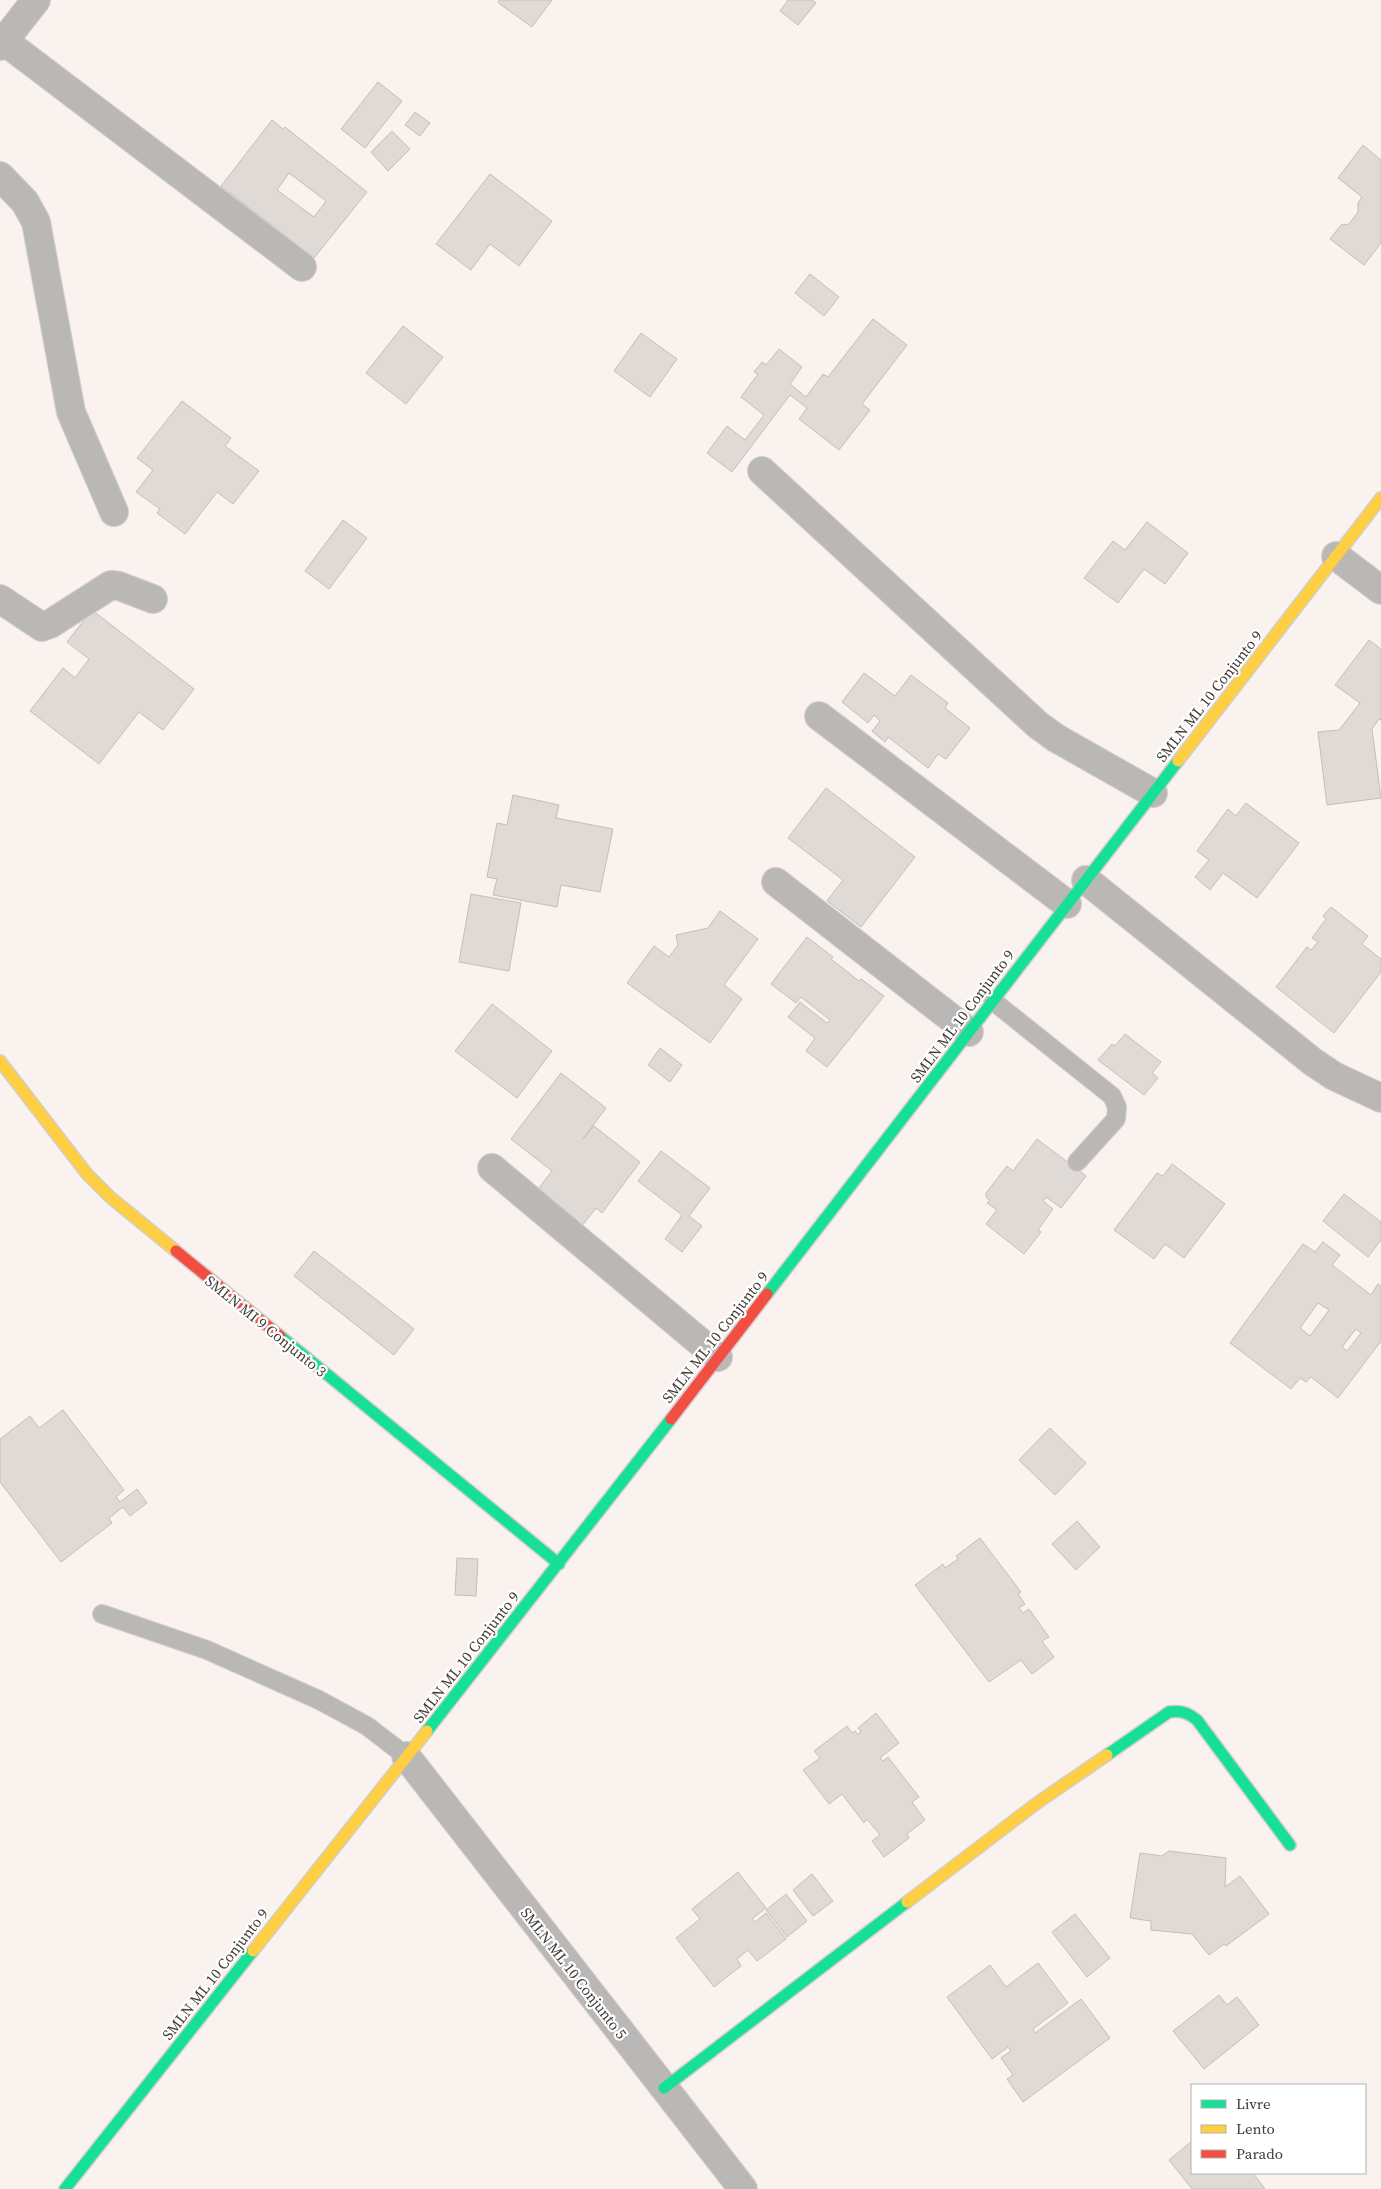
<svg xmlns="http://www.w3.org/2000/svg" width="1381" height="2189" font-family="'Source Serif 4',serif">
	<rect width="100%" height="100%" fill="#f9f2ee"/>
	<path fill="#e0dad6" stroke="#c4beba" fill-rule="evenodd" d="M499 0H552L532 27 501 5 498 2Z
		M788 0H812L816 3 798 25 780 11Z
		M378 82 402 101 365 148 341 129Z
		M415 112 430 123 420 136 405 125Z
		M272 120 283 129 285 127 367 192 314 258 221 186ZM289 173 326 201 314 217 277 190Z
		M392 131 410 149 388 171 371 152Z
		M1363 145 1381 160V243L1364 265 1330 239 1341 225 1349 224 1358 212V203L1362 197 1338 178Z
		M490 174 552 221 519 266 490 244 471 270 436 244Z
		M810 274 839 297 824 316 795 293Z
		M873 319 907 345 862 404 870 410 839 450 799 419 807 408 790 395 732 472 707 453 727 426 745 440 764 415 741 397 758 374 754 372 762 362 766 365 779 349 802 367 790 384 806 397 823 374 828 377Z
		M403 326 443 357 406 404 366 373Z
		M641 333 677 359 650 397 614 371Z
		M182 401 231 438 225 446 259 471 233 504 217 492 185 534 157 513 160 509 136 492 153 470 137 458Z
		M343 520 367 538 329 589 305 571Z
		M1147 522 1188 553 1165 584 1144 569 1118 603 1084 578 1113 541 1125 550Z
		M92 610 194 689 163 730 139 712 99 764 30 711 63 668 75 678 89 659 67 642Z
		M1369 640 1381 649V720L1379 719 1372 729 1381 798 1327 805 1318 732 1339 730 1360 703 1335 685Z
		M864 673 895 696 911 675 948 703 945 708 970 728 946 759 938 754 928 768 888 737 885 742 872 731 880 721 874 715 868 723 842 702Z
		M826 788 915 857 861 927 827 901 843 880 788 838Z
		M513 795 559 805 556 818 613 829 600 892 561 885 557 907 493 895 497 879 487 877 497 823 507 825Z
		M1246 803 1299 843 1257 898 1223 873 1210 890 1195 877 1209 860 1197 851 1228 809 1236 816Z
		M471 894 521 903 509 971 459 962Z
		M1331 907 1368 936 1362 944 1381 959V972L1334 1033 1276 987 1307 947 1311 950 1318 942 1312 938 1326 919 1323 916Z
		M720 911 758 939 724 985 742 999 710 1043 627 983 654 946 669 957 678 945 676 935 708 928Z
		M807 937 833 957 831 959 859 981 861 979 884 996 827 1067 806 1051 815 1038 788 1017 800 1002 827 1023 830 1020 801 997 796 1003 771 984Z
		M492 1004 552 1051 517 1098 455 1051Z
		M1125 1034 1161 1062 1152 1073 1158 1078 1144 1095 1098 1060 1112 1044 1115 1046Z
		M660 1048 682 1065 670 1082 648 1065Z
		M561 1073 606 1108 583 1139 594 1126 640 1162 602 1213 596 1208 577 1232 532 1197 552 1171 511 1139Z
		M1037 1139 1086 1176 1061 1208 1046 1197 1043 1201 1053 1209 1038 1230 1041 1232 1024 1254 986 1224 997 1210 987 1203 990 1201 986 1197V1193L1007 1166 1013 1171Z
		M661 1151 710 1188 689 1216 702 1226 682 1252 665 1239 682 1215 638 1181Z
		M1172 1164 1225 1204 1184 1258 1165 1244 1154 1259 1114 1230 1157 1173 1163 1176Z
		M1344 1194 1381 1222V1240L1368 1257 1323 1221Z
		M1323 1242 1340 1255 1332 1265 1371 1295 1378 1284 1381 1286V1341L1338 1398 1311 1377 1306 1382 1300 1378 1291 1389 1230 1343 1303 1244 1315 1252ZM1318 1303 1329 1310 1310 1336 1300 1328ZM1356 1329 1361 1333 1347 1351 1342 1347Z
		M314 1251 414 1329 394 1355 294 1276Z
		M63 1410 124 1490 116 1497 120 1502 137 1489 147 1503 130 1516 123 1507 109 1518 112 1523 61 1562 0 1482V1439L30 1416 39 1428Z
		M1050 1428 1086 1463 1055 1495 1019 1460Z
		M1077 1521 1100 1547 1076 1570 1052 1544Z
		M980 1538 1021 1592 1018 1594 1025 1604 1019 1608 1023 1613 1029 1609 1049 1637 1042 1641 1054 1657 1032 1674 1021 1660 989 1682 915 1585 943 1564 945 1568 958 1559 956 1556Z
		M457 1558 478 1559 476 1596 455 1595Z
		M876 1713 899 1743 880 1758 883 1761 888 1757 919 1797 912 1802 925 1820 907 1834 909 1838 884 1857 872 1841 880 1835 867 1819 864 1823 842 1794 829 1804 803 1770 820 1758 814 1751 847 1726 852 1733 855 1731 858 1735 861 1731 858 1728Z
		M1169 1851 1226 1858 1225 1887 1240 1876 1269 1914 1226 1946 1224 1944 1209 1955 1192 1934 1151 1930V1921L1130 1918 1140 1853 1162 1856Z
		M738 1872 766 1908 752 1919 755 1922 766 1913 786 1939 757 1961 748 1950 737 1959 741 1966 714 1987 676 1938 700 1919 692 1909Z
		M812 1874 833 1901 813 1916 793 1890Z
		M786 1894 807 1921 787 1937 766 1910Z
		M1075 1914 1110 1958 1087 1977 1052 1932Z
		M1038 1963 1068 2003 1033 2029 1035 2033 1081 1999 1110 2038 1023 2102 1007 2079 1013 2075 1001 2058 1011 2051 1008 2047 992 2059 947 1997 990 1965 1006 1987Z
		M1219 1995 1227 2005 1237 1997 1259 2025 1204 2069 1173 2031Z
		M1192 2141V2173H1253L1265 2189H1192L1169 2160Z"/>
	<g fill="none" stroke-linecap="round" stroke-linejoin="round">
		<defs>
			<path id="lane" d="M993 1001 1112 1096 1117 1107 1116 1119 1077 1162
				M102 1614 207 1650 319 1700 367 1726 406 1756"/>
			<path id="street" d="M4 41 302 267
				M0 46 36 0
				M0 176 25 202 36 222 71 412 114 512
				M762 471 1038 725 1056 738 1153 793
				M1336 556 1381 590
				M0 599 42 627 50 624 111 585 119 586 153 599
				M819 716 1067 904
				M1086 880 1313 1062 1334 1076 1381 1098
				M776 882 969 1032
				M492 1168 718 1357
				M406 1756 743 2189"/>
			<path id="fast" d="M767 1294 1178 761
				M280 1336 559 1564
				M427 1731 671 1419
				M1107 1755 1169 1712C1181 1710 1188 1713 1197 1720L1290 1845
				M664 2088 907 1902
				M65 2189 253 1951"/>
			<path id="slow" d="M1178 761 1381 498
				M0 1061 87 1174 110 1197 176 1251
				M907 1902 1037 1803 1107 1755
				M253 1951 427 1731"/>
			<path id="jam" d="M176 1251 280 1336
				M671 1419 767 1294"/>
		</defs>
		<use href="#lane" stroke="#d4ceca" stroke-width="20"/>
		<use href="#street" stroke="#d4ceca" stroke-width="30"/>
		<use href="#fast" stroke="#d4ceca" stroke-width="14"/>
		<use href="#slow" stroke="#d4ceca" stroke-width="14"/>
		<use href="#jam" stroke="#d4ceca" stroke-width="14"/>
		<use href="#lane" stroke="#bab8b6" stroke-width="18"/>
		<use href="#street" stroke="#bab8b6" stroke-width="28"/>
		<use href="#fast" stroke="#16e098" stroke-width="11"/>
		<use href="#slow" stroke="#ffcf43" stroke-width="11"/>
		<use href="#jam" stroke="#f24e42" stroke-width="11"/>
	</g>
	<g text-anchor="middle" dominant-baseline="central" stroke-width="4.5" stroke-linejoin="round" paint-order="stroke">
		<g font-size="15" fill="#423c38" stroke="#fff">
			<text transform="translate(1209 696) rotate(-52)">SMLN ML 10 Conjunto 9</text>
			<text transform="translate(962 1016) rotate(-53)">SMLN ML 10 Conjunto 9</text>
			<text transform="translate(266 1326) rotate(39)">SMLN MI 9 Conjunto 3</text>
			<text transform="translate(715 1337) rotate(-52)">SMLN ML 10 Conjunto 9</text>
			<text transform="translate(466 1657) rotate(-52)">SMLN ML 10 Conjunto 9</text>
			<text transform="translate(574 1973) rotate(52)">SMLN ML 10 Conjunto 5</text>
			<text transform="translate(215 1974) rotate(-52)">SMLN ML 10 Conjunto 9</text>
		</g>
	</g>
	<rect x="1191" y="2084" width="175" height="90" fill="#ffffff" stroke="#b3b1af"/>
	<rect x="1201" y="2100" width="25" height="8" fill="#16e098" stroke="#b3b1af"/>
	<text x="1236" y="2109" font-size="15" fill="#423c38">Livre</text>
	<rect x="1201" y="2125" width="25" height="8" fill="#ffcf43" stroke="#b3b1af"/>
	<text x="1236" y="2134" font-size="15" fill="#423c38">Lento</text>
	<rect x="1201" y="2150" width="25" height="8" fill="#f24e42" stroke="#b3b1af"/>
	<text x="1236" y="2159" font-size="15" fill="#423c38">Parado</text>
</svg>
